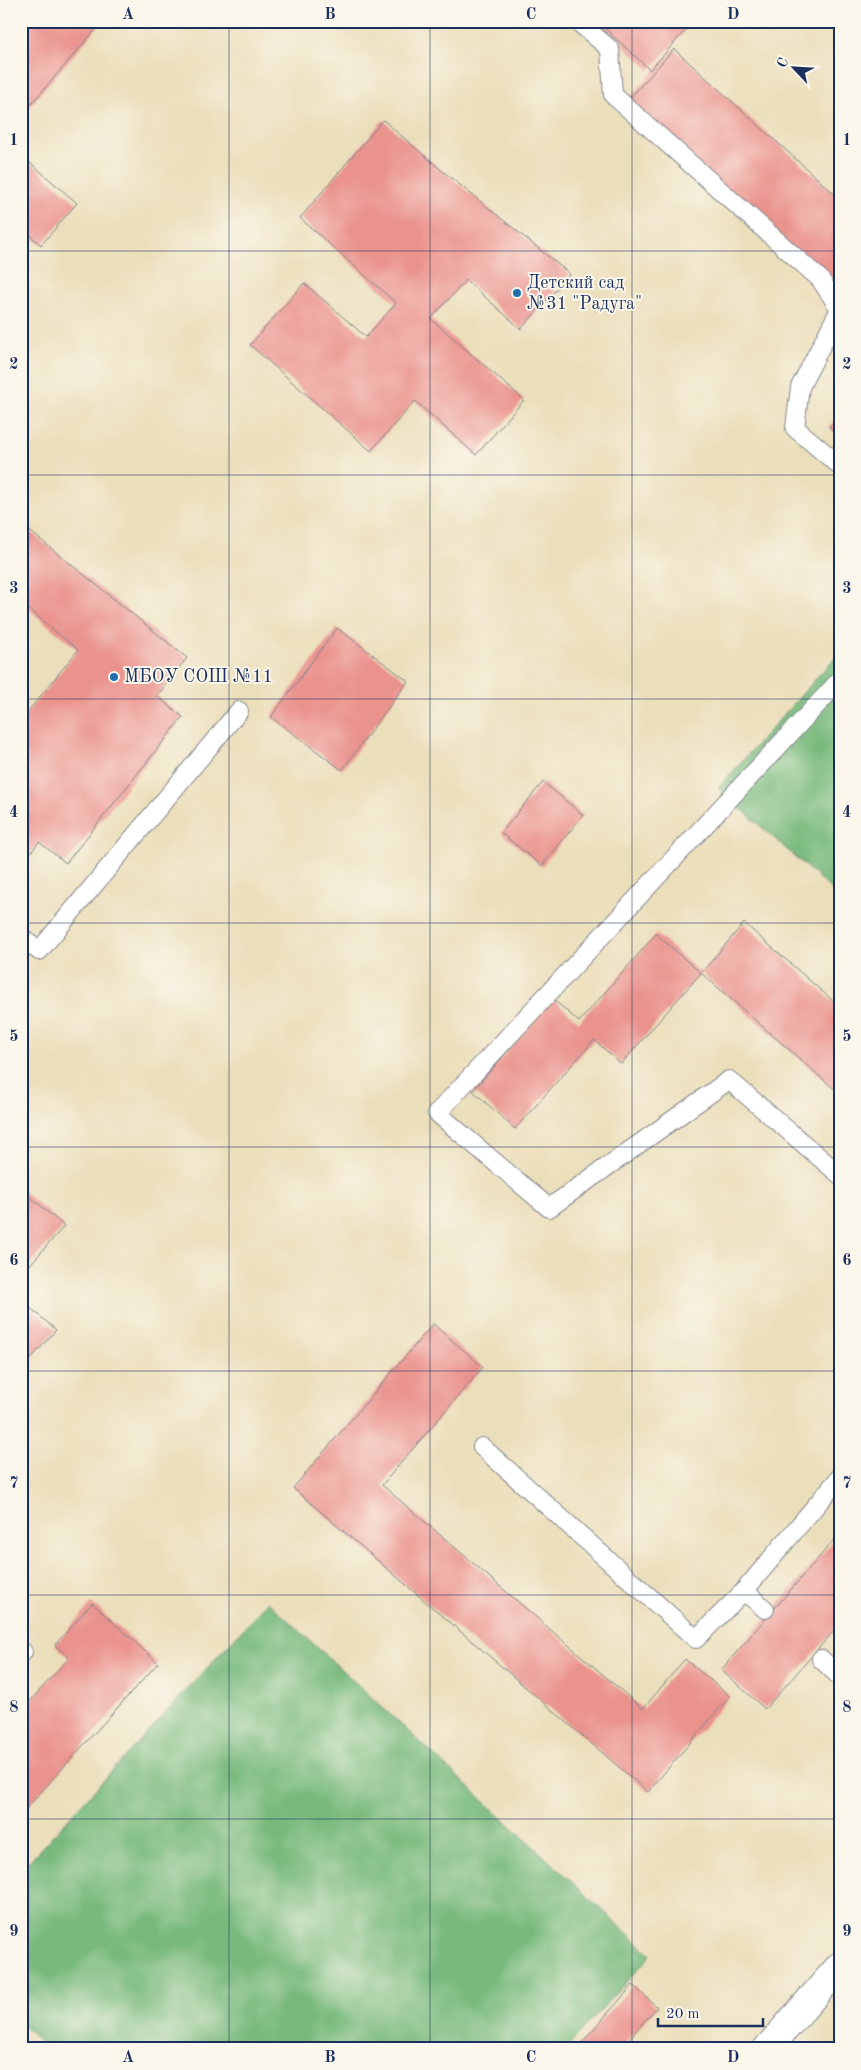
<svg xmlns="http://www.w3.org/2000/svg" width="861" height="2070" font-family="'Old Standard TT',serif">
	<rect width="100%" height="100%" fill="#fbf7ec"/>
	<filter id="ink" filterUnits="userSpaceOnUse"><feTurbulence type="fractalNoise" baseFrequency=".02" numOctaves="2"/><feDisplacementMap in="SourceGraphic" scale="10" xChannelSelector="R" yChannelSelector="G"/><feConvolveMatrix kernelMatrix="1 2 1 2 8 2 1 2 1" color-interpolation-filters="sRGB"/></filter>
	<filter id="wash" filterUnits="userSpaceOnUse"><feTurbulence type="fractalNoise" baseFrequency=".0096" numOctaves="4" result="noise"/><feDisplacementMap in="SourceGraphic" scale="20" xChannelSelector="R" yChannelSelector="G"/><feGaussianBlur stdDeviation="1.12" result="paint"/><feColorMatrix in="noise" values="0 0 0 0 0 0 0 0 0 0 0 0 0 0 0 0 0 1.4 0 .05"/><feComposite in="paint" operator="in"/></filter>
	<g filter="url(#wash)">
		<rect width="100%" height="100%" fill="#ebdeba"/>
		<path fill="#78ba7d" stroke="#4a746e" d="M840 652V897L718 788Z
			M268 1602 651 1955 565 2049H48L21 2024V1870Z"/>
		<g id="blocks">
			<path fill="#ea928c" d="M21 21H103L21 116Z
				M597 21H689L692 23 650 70Z
				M674 49 840 199V294L627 101Z
				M383 120 439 168 570 274 521 329 466 280 431 319 524 400 476 455 415 401 371 451 250 345 304 283 366 337 396 303 300 218Z
				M21 155 77 203 41 245 21 228Z
				M840 414V437L829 427Z
				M21 524 187 658 157 696 183 717 66 863 39 842 21 865V720L78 650 21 603Z
				M337 628 408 681 342 770 271 717Z
				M543 782 583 815 542 866 501 833Z
				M744 923 840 1007V1094L701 973Z
				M656 934 701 973 621 1064 594 1040 515 1129 473 1091 553 999 579 1022Z
				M21 1189 64 1226 21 1275Z
				M21 1300 56 1330 21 1370Z
				M433 1324 483 1367 382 1485 643 1709 685 1659 730 1696 648 1792 293 1488Z
				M840 1533V1624L765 1709 721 1670Z
				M92 1603 158 1663 21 1814V1711L69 1658 55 1645Z
				M633 1985 657 2007 620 2049H576Z"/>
		</g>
	</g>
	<g filter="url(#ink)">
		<use href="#blocks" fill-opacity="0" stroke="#83868c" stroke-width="1"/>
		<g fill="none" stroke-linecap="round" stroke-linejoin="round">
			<defs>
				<path id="service" d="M577 21 610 49 613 95 820 279 840 309 800 387 795 428 840 466
					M840 680 437 1113 549 1208 729 1080 840 1175
					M21 937 39 951 239 711
					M482 1447 696 1639 744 1591
					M765 1609 744 1591 840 1477
					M21 1654 23 1652
					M821 1659 840 1677"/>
				<path id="tertiary" d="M767 2049 840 1966"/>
			</defs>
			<use href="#service" stroke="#83868c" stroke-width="20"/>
			<use href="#tertiary" stroke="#83868c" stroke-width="30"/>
			<use href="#service" stroke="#fff" stroke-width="18"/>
			<use href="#tertiary" stroke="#fff" stroke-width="28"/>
		</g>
	</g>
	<path fill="none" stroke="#1b2f5e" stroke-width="1" stroke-opacity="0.55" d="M229 21V2049M430 21V2049M632 21V2049M21 251H840M21 475H840M21 699H840M21 923H840M21 1147H840M21 1371H840M21 1595H840M21 1819H840"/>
	<g fill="#1f6fb2" stroke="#fbf7ec" stroke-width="2">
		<circle cx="517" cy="293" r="5"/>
		<circle cx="114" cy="677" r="5"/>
	</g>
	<g text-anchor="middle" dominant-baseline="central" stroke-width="4" stroke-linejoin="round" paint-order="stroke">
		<g font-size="18" fill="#1b2f5e" stroke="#fbf7ec" text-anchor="start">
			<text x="527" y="283">Детский сад<tspan x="527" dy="21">№31 "Радуга"</tspan></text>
			<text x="124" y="677">МБОУ СОШ №11</text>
		</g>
	</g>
	<rect width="861" height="2070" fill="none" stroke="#fbf7ec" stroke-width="55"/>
	<g transform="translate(794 68) rotate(295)" stroke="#fbf7ec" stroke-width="4" paint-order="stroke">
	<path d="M0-4L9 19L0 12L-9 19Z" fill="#1b2f5e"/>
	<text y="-8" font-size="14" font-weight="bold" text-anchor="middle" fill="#1b2f5e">С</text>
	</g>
	<path d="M658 2018v8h105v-8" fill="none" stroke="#1b2f5e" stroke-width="2.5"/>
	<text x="666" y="2018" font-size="15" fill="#1b2f5e" stroke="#fbf7ec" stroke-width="4" paint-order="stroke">20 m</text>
	<rect x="28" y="28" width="806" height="2014" fill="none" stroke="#1b2f5e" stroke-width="2"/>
	<g font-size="16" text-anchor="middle" font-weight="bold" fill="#1b2f5e">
		<text x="128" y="19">A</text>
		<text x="330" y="19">B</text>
		<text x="531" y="19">C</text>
		<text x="733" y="19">D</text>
		<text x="14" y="145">1</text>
		<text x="847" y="145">1</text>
		<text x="14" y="369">2</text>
		<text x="847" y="369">2</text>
		<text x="14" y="593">3</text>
		<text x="847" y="593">3</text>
		<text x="14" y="817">4</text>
		<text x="847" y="817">4</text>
		<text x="14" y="1041">5</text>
		<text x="847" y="1041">5</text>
		<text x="14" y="1265">6</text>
		<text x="847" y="1265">6</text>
		<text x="14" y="1488">7</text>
		<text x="847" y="1488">7</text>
		<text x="14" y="1712">8</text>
		<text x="847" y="1712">8</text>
		<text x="14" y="1936">9</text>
		<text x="847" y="1936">9</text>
		<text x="128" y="2062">A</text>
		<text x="330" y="2062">B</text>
		<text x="531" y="2062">C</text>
		<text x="733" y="2062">D</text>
	</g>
</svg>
